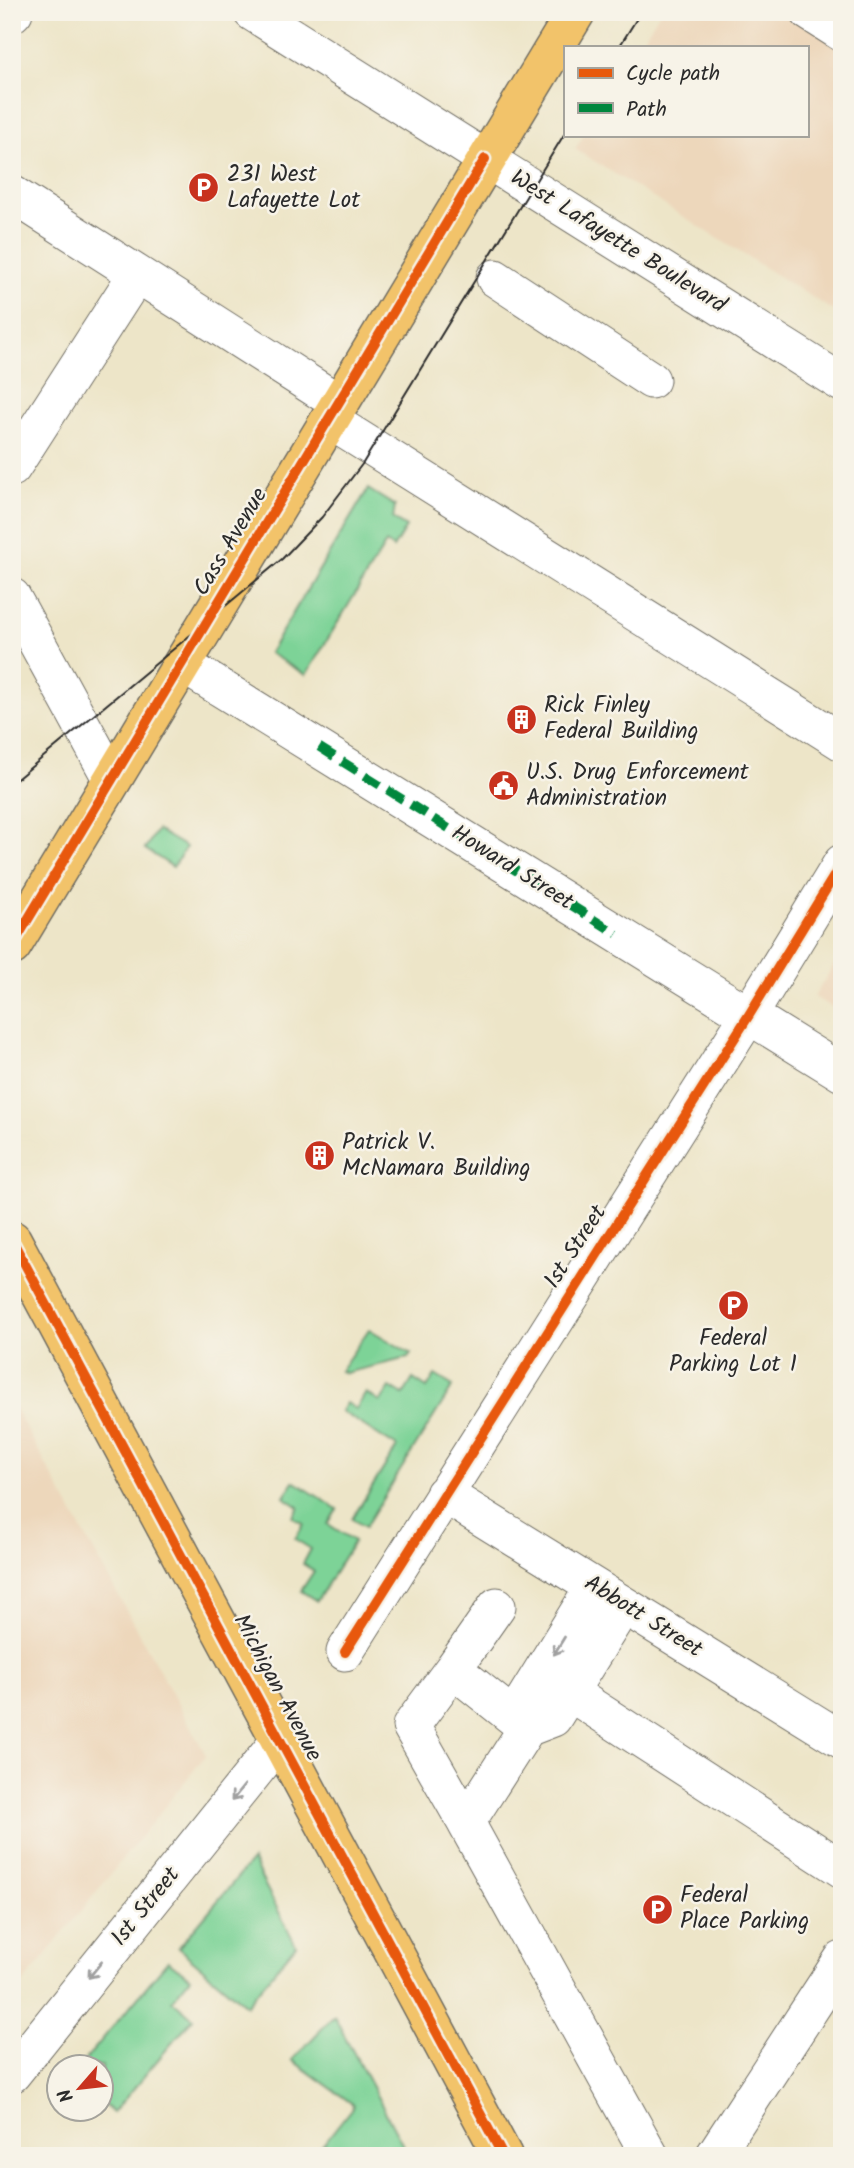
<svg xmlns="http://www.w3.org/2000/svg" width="854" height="2168" font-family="Kalam,sans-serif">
	<rect width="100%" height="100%" fill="#f7f3e8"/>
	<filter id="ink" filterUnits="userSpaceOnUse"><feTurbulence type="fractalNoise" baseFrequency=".0143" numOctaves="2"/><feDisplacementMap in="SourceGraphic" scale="14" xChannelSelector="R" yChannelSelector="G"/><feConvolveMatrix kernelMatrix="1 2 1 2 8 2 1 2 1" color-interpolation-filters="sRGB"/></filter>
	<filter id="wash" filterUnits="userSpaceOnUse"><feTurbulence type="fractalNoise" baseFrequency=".00686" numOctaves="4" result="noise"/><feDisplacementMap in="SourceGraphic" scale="28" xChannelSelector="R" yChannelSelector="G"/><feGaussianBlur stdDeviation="1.57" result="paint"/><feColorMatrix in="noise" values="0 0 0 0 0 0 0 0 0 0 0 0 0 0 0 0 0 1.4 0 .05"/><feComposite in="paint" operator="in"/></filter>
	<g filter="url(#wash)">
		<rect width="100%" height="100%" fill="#ede5c8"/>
		<path fill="#edd7bb" d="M660 12H788L842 46V316L575 149 584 135H807V47H638Z
			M842 952V1013L814 997Z
			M12 1403 206 1755 12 1997Z"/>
		<path fill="#7dd397" stroke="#547f61" stroke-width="2" d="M368 489 395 506 393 519 406 527 393 548 386 543 306 675 269 653Z
			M157 830 186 847 173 867 145 849Z
			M369 1329 411 1354 408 1358 345 1373 340 1371Z
			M435 1375 453 1386 365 1527 352 1519 397 1447 341 1411 346 1403 356 1409 366 1393 380 1402 390 1387 403 1395 413 1379 427 1388Z
			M294 1481 337 1509 328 1524 354 1541 317 1601 301 1591 314 1571 303 1564 311 1549 295 1539 304 1524 293 1517 299 1507 284 1497Z
			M252 1860 296 1945 246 2005 178 1948Z
			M168 1961 190 1978 172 2000 193 2018 113 2113 102 2103V2066H80Z
			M334 2016 409 2156H314L354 2105 292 2060Z"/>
	</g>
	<g filter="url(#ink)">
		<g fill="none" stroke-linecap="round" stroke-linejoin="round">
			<defs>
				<path id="minor" d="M252 12 842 383
					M809 12 842 33
					M12 14 14 12
					M12 194 339 403
					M495 278 651 380
					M329 420 842 742
					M12 468 137 274
					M12 597 112 780
					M182 664 842 1073
					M444 1494 842 1740
					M623 1606 553 1718 527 1728 466 1823 650 2156
					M345 1652 749 1015 842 863
					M453 1669 497 1606
					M569 1692 842 1869
					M527 1728 523 1702 594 1587
					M466 1823 411 1726 453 1669 527 1728
					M12 2074 280 1740
					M714 2156 842 1960"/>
				<path id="major" d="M12 946 576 12
					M12 1240 503 2156"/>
			</defs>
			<use href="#minor" stroke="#6f6c62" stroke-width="39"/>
			<use href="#major" stroke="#6f6c62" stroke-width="41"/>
			<use href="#minor" stroke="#fff" stroke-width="37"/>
			<use href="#major" stroke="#f2c36a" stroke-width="38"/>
			<path stroke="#2b2b2b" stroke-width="2" d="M619 47 641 12
				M12 783 282 559 322 517 363 463 565 133"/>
			<path stroke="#00873e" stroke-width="9" stroke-dasharray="18 9" stroke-linecap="butt" d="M319 747 617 934"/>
			<defs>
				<path id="cycleway" d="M12 946 485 159
					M12 1240 503 2156
					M345 1652 749 1015 842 863"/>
			</defs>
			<use href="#cycleway" stroke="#f7f3e8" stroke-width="15"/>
			<use href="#cycleway" stroke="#e8590c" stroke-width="10"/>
		</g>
		<defs><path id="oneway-shaft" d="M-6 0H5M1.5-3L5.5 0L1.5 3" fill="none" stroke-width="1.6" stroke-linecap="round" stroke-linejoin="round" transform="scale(1.75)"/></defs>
		<g stroke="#a0a0a0">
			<use href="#oneway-shaft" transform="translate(559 1646) rotate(122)"/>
			<use href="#oneway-shaft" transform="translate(238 1793) rotate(129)"/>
			<use href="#oneway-shaft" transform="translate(95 1970) rotate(129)"/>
		</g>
	</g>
	<defs>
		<symbol id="parking-disc" viewBox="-11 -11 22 22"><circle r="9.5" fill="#c8321e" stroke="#f7f3e8"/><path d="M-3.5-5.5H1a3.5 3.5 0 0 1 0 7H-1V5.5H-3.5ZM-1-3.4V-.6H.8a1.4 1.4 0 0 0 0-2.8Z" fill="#fff"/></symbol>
		<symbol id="building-disc" viewBox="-11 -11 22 22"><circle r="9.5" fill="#c8321e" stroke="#f7f3e8"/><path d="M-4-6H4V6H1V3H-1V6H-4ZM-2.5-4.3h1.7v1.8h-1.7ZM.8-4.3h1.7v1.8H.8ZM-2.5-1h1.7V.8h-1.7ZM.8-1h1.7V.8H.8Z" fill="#fff"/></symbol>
		<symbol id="civic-disc" viewBox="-11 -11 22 22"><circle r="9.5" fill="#c8321e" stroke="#f7f3e8"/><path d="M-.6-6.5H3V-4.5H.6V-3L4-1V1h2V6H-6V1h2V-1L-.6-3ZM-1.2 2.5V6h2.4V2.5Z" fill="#fff"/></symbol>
	</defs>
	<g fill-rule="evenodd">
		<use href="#parking-disc" x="186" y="170" width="35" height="35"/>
		<use href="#building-disc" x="504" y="702" width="35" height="35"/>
		<use href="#civic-disc" x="486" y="768" width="35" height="35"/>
		<use href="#building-disc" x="302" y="1138" width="35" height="35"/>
		<use href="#parking-disc" x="716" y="1288" width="35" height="35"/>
		<use href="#parking-disc" x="640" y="1892" width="35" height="35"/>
	</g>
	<g text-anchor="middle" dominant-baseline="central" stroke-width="5" stroke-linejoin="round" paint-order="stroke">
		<g font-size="23" fill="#2b2b2b" stroke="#f7f3e8" text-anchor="start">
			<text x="227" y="175">231 West<tspan x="227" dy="26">Lafayette Lot</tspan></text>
			<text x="544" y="706">Rick Finley<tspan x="544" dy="26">Federal Building</tspan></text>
			<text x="526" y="773">U.S. Drug Enforcement<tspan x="526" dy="26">Administration</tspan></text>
			<text x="342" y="1143">Patrick V.<tspan x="342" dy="26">McNamara Building</tspan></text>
			<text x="733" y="1339" text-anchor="middle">Federal<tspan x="733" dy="26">Parking Lot 1</tspan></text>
			<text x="680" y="1896">Federal<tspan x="680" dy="26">Place Parking</tspan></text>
		</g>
		<g font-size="23" fill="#2b2b2b" stroke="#f7f3e8">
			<text transform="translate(618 242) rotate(32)">West Lafayette Boulevard</text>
			<text transform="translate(231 542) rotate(-59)">Cass Avenue</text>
			<text transform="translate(512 868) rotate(32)">Howard Street</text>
			<text transform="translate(576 1247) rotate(-57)">1st Street</text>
			<text transform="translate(643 1617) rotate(32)">Abbott Street</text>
			<text transform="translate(277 1688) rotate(62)">Michigan Avenue</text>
			<text transform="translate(146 1907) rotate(-51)">1st Street</text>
		</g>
	</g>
	<rect width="854" height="2168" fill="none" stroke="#f7f3e8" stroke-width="42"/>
	<rect x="564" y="46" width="245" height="91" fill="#f7f3e8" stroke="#a5a39c" stroke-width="2"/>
	<rect x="578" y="68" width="35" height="10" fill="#e8590c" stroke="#a5a39c" stroke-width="2"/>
	<text x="626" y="80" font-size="21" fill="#2b2b2b">Cycle path</text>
	<rect x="578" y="103" width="35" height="10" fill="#00873e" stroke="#a5a39c" stroke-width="2"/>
	<text x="626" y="116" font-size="21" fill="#2b2b2b">Path</text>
	<g transform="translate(80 2088) rotate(242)"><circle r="33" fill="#f7f3e8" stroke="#a5a39c" stroke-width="2"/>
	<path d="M0-5L12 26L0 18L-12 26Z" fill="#c8321e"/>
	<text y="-10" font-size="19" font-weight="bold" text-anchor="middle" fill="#2b2b2b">N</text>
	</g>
</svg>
